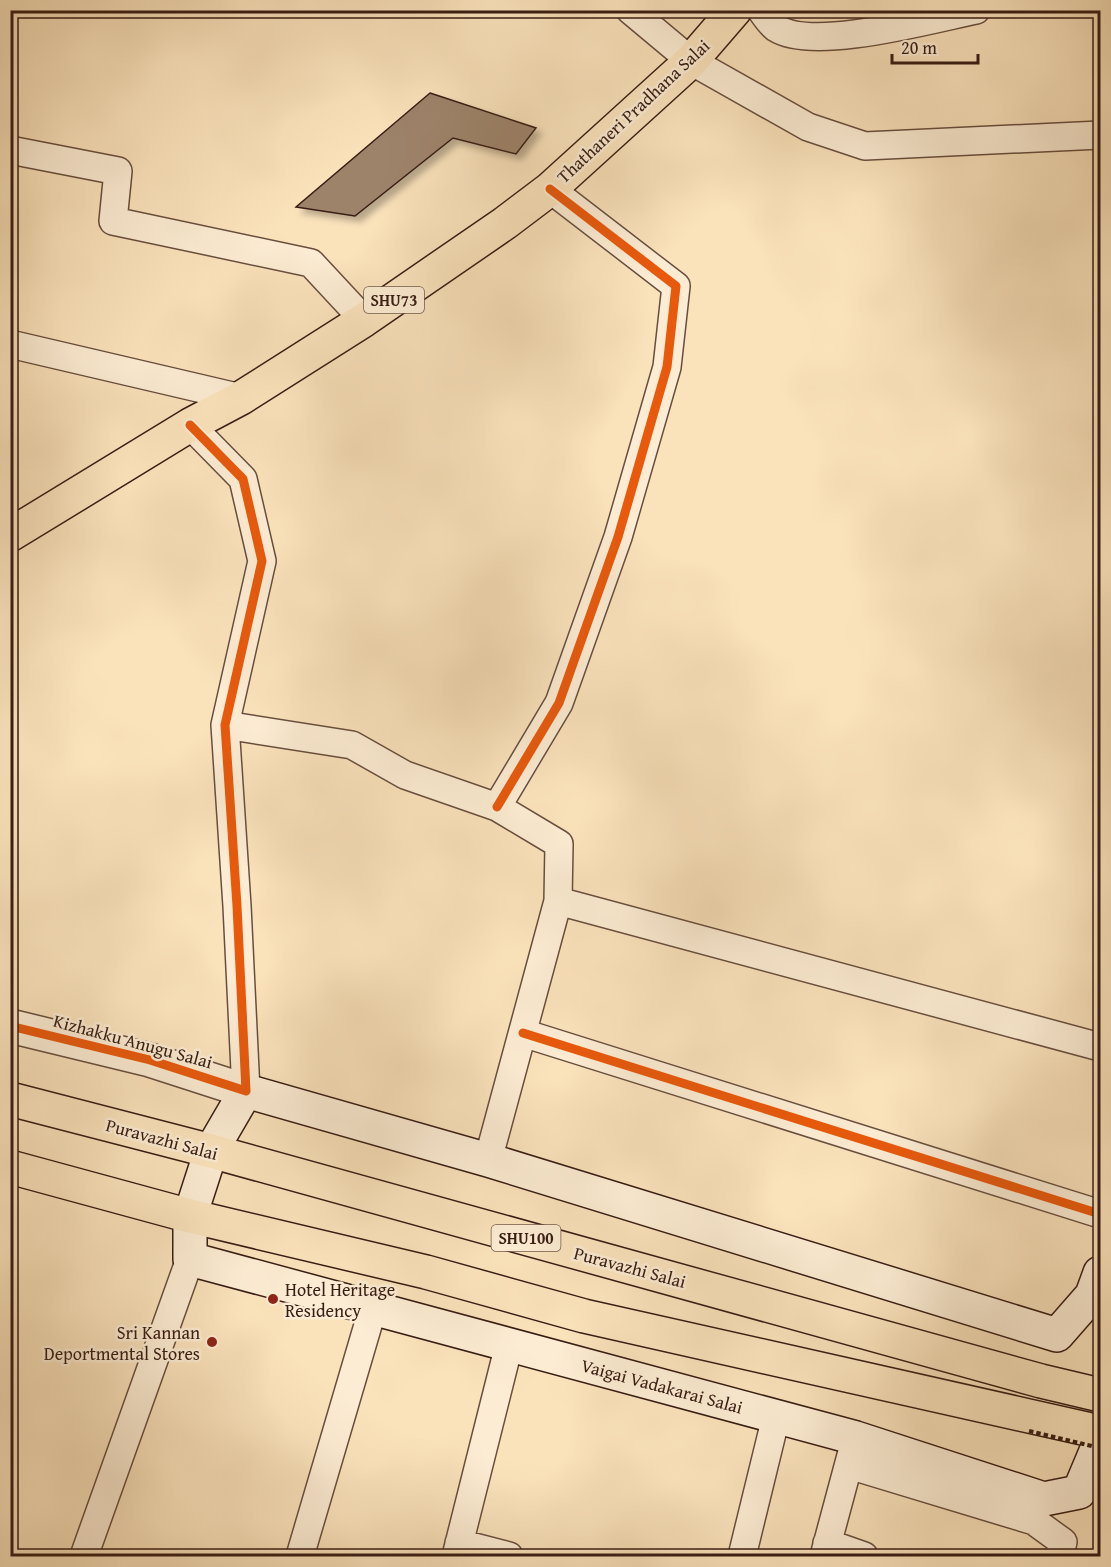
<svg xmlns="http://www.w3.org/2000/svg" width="1111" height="1567" font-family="'Gentium Book Plus',serif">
	<defs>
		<filter id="shadow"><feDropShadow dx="5.5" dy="5.5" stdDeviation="3" flood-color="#0004"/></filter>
	</defs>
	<rect width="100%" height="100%" fill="#fae2bb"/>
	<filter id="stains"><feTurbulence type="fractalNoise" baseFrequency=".00333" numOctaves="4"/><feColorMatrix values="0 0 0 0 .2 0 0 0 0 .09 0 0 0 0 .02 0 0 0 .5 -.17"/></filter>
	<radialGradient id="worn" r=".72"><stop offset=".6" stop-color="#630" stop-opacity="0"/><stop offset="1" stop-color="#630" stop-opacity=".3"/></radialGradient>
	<path fill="#9d836b" stroke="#381d14" stroke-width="1.5" filter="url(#shadow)" d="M430 93 536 128 516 154 453 138 355 216 296 207Z"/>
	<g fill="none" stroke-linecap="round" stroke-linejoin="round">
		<defs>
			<path id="minor" d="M630 10 691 61 808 127 865 146 1100 135
				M761 10C765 16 771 24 776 28 813 52 932 19 976 10
				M10 150 118 171 113 221 311 263 364 320
				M10 344 241 398
				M190 425 243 479 262 561 225 725 237 906 246 1091
				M225 725 352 745 405 775 497 807 559 844 558 901 488 1160
				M497 807 559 703 618 537 667 367 676 286 550 189
				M558 901 1100 1047
				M523 1033 1100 1214
				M849 1465 1034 1521 1063 1542 1059 1556
				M459 1543 509 1556
				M827 1543 864 1556
				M84 1556 190 1259
				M300 1556 373 1308
				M456 1556 509 1345
				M742 1556 776 1417
				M824 1556 853 1448"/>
			<path id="tertiary" d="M10 1026 150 1060 246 1091"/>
			<path id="secondary" d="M1100 1273 1092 1295 1057 1335 488 1160 246 1091 211 1151 190 1216V1259L856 1438 1044 1499 1079 1492 1100 1442"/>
			<path id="primary" d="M10 535 190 425 241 398 364 320 505 223 550 189 691 61 735 10
				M10 1099 211 1151 1041 1381 1100 1395
				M10 1167 190 1216 426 1272 584 1316 1100 1432"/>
		</defs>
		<use href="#minor" stroke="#684e3e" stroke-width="30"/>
		<use href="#tertiary" stroke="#684e3e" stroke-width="36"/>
		<use href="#secondary" stroke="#381d14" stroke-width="36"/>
		<use href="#primary" stroke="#381d14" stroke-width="36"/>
		<use href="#minor" stroke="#fcecd3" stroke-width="27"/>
		<use href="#tertiary" stroke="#fcecd3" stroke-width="33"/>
		<use href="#secondary" stroke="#fcecd3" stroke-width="33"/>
		<use href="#primary" stroke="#fae2bb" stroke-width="33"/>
		<path stroke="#381d14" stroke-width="4" stroke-dasharray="4.5 3" stroke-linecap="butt" d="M1029 1431 1100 1448"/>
		<defs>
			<path id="cycleway" d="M497 807 559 703 618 537 667 367 676 286 550 189
				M10 1026 150 1060 246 1091 237 906 225 725 262 561 243 479 190 425
				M523 1033 1100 1214"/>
		</defs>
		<use href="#cycleway" stroke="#fcecd3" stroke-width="13"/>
		<use href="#cycleway" stroke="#e8590c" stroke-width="9"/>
	</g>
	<g fill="#8f2418" stroke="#fcecd3" stroke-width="2">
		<circle cx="273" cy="1299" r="6"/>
		<circle cx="212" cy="1342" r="6"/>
	</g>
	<g text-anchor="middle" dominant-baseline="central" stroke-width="5" stroke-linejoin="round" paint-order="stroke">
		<g fill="#fcecd3" stroke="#735b4d" stroke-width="1.5">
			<rect x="364" y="287" width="60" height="26" rx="4.5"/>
			<rect x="491.5" y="1225" width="69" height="26" rx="4.5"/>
		</g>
		<g font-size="16" font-weight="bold" fill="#381d14">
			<text x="394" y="300">SHU73</text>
			<text x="526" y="1238">SHU100</text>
		</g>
		<g font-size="18" fill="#381d14" stroke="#fcecd3">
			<text transform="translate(633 111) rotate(-43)">Thathaneri Pradhana Salai</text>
			<text transform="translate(133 1041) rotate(15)">Kizhakku Anugu Salai</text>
			<text transform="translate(162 1139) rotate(15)">Puravazhi Salai</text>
			<text transform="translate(630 1267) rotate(15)">Puravazhi Salai</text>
			<text transform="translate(662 1386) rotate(15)">Vaigai Vadakarai Salai</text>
		</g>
		<g font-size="18" fill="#381d14" stroke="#fcecd3" text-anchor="start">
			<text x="285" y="1289">Hotel Heritage<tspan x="285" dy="21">Residency</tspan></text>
			<text x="200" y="1332" text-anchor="end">Sri Kannan<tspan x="200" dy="21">Deportmental Stores</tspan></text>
		</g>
	</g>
	<rect width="1111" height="1567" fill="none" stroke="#fae2bb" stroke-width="36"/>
	<rect x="12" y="12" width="1087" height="1543" fill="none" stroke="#381d14" stroke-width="3"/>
	<rect x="18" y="18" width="1075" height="1531" fill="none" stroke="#381d14" stroke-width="1.5"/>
	<path d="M892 54v9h86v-9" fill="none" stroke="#381d14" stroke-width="3"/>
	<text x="901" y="54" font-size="18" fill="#381d14" stroke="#fcecd3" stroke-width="4.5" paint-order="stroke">20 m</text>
	<rect width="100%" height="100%" filter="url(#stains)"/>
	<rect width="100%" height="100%" fill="url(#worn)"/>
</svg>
